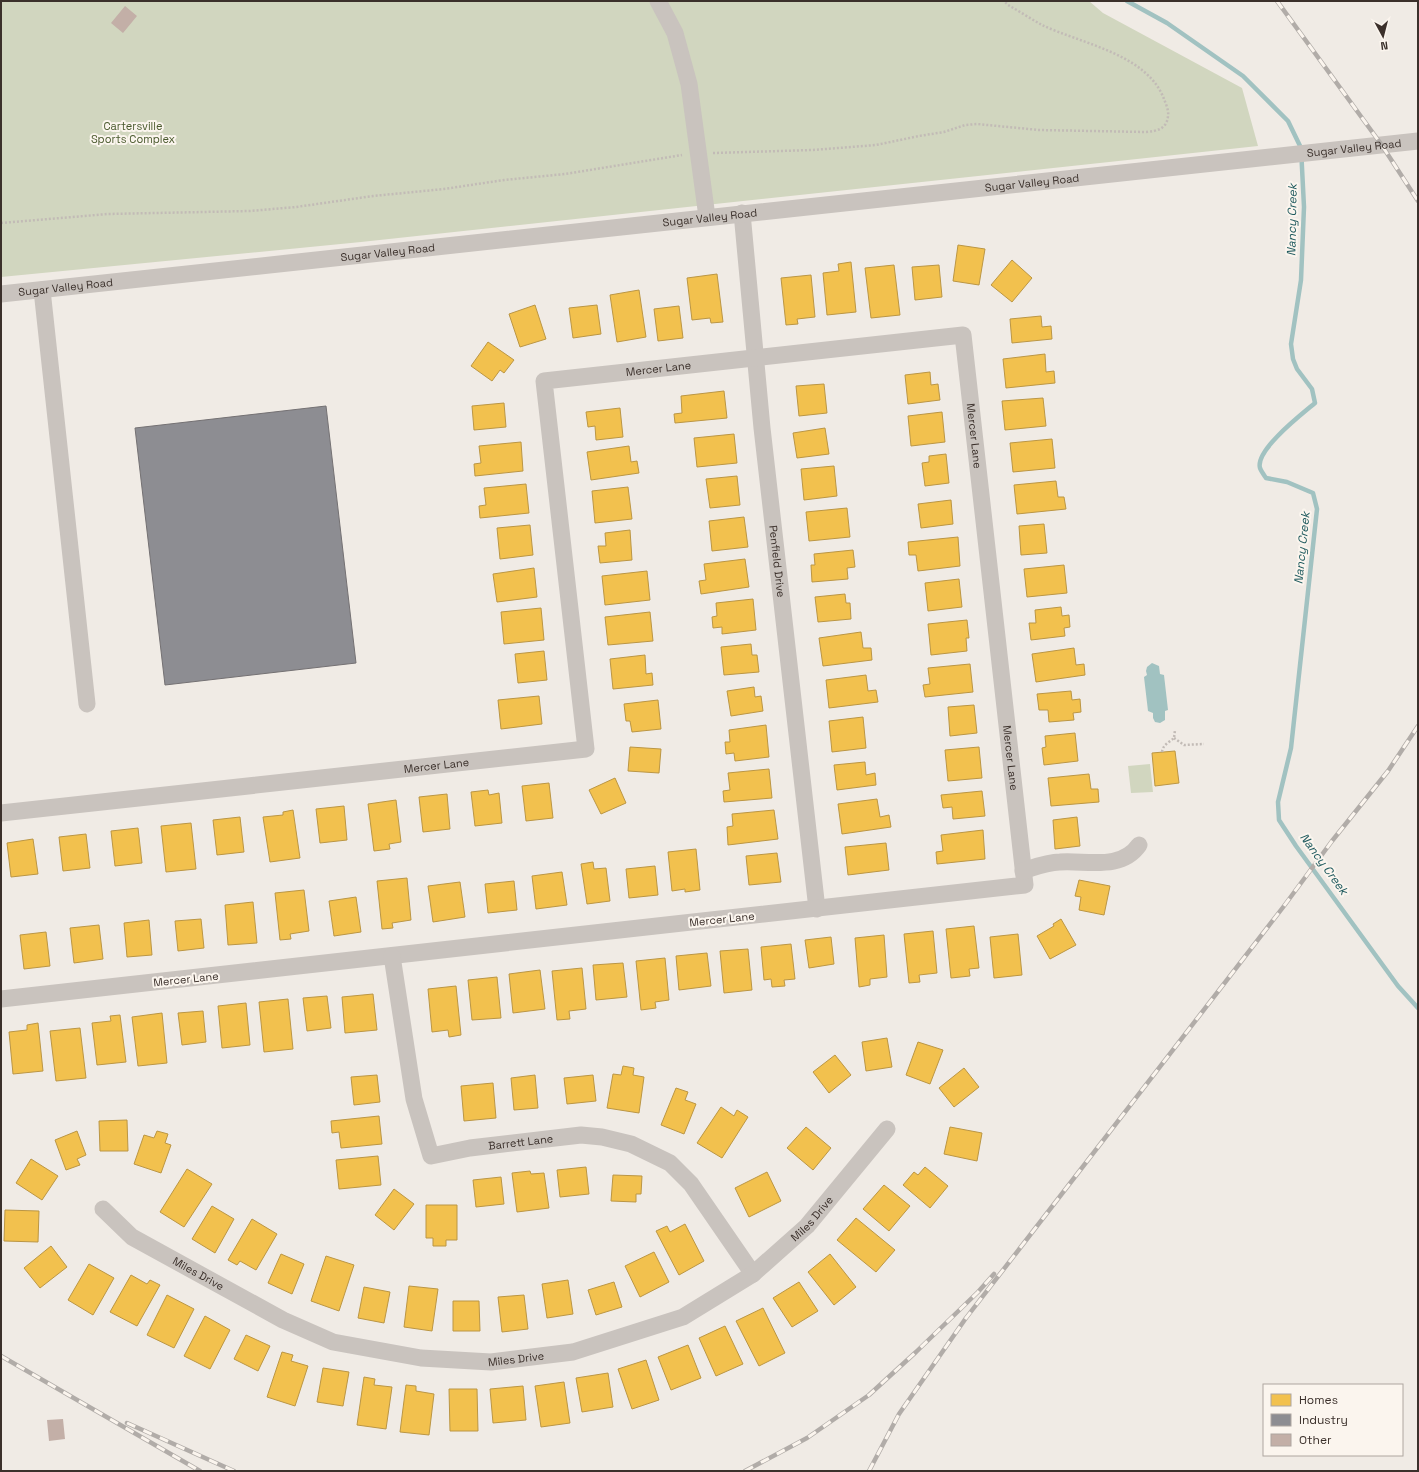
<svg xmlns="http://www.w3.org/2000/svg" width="1419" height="1472" font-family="'Space Grotesk',sans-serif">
	<rect width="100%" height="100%" fill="#f0ebe5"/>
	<path fill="#d1d6bf" d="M1 1H1089L1103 13 1242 88 1258 146 361 242 1 277Z
		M1150 764 1153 792 1131 793 1128 766Z"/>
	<path fill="#a1c2c1" d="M1152 663 1159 666 1160 674 1164 675 1168 710 1165 711V720L1160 723 1155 722 1153 718V713L1148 711 1144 677 1147 675 1146 671 1147 667Z"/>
	<path fill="#f2c14e" stroke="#bb9644" d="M958 245 985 249 979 285 953 281Z
		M1012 260 1032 278 1012 302 991 285Z
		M851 262 856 312 827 315 823 273 839 271 838 264Z
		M894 265 900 315 871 318 865 268Z
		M939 265 942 297 915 300 912 267Z
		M717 274 723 322 711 323 710 318 692 320 687 278Z
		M811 275 815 317 797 319 798 324 786 325 781 278Z
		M639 290 646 337 617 342 610 295Z
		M535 305 546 339 520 347 509 314Z
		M597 305 601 334 573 338 569 308Z
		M679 306 683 338 658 341 654 309Z
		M1041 316 1042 327 1051 326 1052 339 1012 343 1010 319Z
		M488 342 514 360 504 373 500 370 492 381 471 366Z
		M1045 354 1046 372 1054 371 1055 383 1006 388 1003 359Z
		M930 372 931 385 938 384 940 400 908 404 905 375Z
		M824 384 827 413 799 416 796 386Z
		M724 391 727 418 675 423 674 414 682 413 681 396Z
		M1043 398 1046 426 1005 430 1002 401Z
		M504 403 506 427 474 430 472 406Z
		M620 408 623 437 596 440 595 426 588 427 586 412Z
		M942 412 945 442 911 446 908 416Z
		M825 428 829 454 797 458 793 433Z
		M734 434 737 463 697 467 694 438Z
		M1052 439 1055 468 1013 472 1010 443Z
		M521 442 523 471 475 476 474 464 481 463 479 446Z
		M629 446 631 462 637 461 639 473 591 480 587 452Z
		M946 454 949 483 925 486 922 463 929 462V456Z
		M834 466 837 496 804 500 801 469Z
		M737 476 740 505 710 508 706 479Z
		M1056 481 1058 497H1064L1066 509 1017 514 1014 485Z
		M526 484 529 513 480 518 479 506 486 505 484 488Z
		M628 487 632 519 595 523 592 491Z
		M951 500 953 524 921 528 918 504Z
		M847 508 850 537 809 541 806 512Z
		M744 517 748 547 712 551 709 521Z
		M1044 524 1047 553 1021 555 1019 526Z
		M530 525 533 555 500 559 497 528Z
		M630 530 632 560 600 563 598 546H606L605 533Z
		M958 537 960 566 918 571 916 555H909L908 542Z
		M853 550 855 567 847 568 848 579 812 582 811 565H815L814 554Z
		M745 559 749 587 701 594 699 581 706 580 704 564Z
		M1064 565 1067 593 1027 597 1024 569Z
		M534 568 537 597 497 602 493 574Z
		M647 571 650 600 605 605 602 576Z
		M959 579 962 607 928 611 925 583Z
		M845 594 846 603H850L851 619 818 622 815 597Z
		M753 599 756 630 722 634V627L713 628 712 617 717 616 716 603Z
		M1061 607 1062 616 1069 615 1070 627 1064 628 1065 636 1031 640 1029 623H1036L1035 610Z
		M541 608 544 640 504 644 501 612Z
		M650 612 653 641 608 645 605 617Z
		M967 620 969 638H966L967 651 931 655 928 624Z
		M861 632 863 648H871L872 660 823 666 819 638Z
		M751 644 752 655H757L759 672 724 675 721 647Z
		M1074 648 1076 665 1084 664 1085 675 1036 682 1032 654Z
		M544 651 547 680 518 683 515 654Z
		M645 655 646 674 652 673 653 685 613 689 610 659Z
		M970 664 973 692 925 697 923 685 930 684 928 668Z
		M866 675 868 691 876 690 878 702 829 708 826 680Z
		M754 687 755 697 761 696 763 711 731 716 727 691Z
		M1071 691 1072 700 1080 699 1081 712 1073 713 1074 720 1049 722 1048 710H1039L1037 694Z
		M539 696 542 724 501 729 498 700Z
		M658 700 661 729 632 732 630 721H626L624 704Z
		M974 705 977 733 950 736 948 707Z
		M863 717 866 748 832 752 829 721Z
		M766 725 769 757 735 761 734 753 726 754 725 742H730L729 730Z
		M1075 733 1078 761 1044 765 1042 748 1046 747 1045 736Z
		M630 747 661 749 659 773 628 771Z
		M979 747 982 778 948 781 945 750Z
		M1175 751 1179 783 1155 786 1152 753Z
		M865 762 866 775 875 773 876 785 837 790 834 765Z
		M769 769 772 798 724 802 723 791 730 790 728 773Z
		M1089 774 1091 789H1098L1099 802 1051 806 1048 778Z
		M615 778 626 803 601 814 589 790Z
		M549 783 553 818 526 821 522 786Z
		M488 790 489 795 499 793 502 823 475 826 471 792Z
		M982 791 985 816 953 819 952 807 943 808 941 795Z
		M447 794 450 829 423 832 419 797Z
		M877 799 880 817 889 815 891 827 842 834 838 804Z
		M396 800 401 842 389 844 390 849 374 851 368 804Z
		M344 806 347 840 320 843 316 809Z
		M293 810 300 858 270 862 263 817 283 815V812Z
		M774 810 778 839 728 845 727 827 733 826 732 814Z
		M240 817 244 852 217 855 213 820Z
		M1077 817 1080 846 1055 849 1053 820Z
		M191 823 196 869 166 872 161 826Z
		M138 828 142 863 115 866 111 831Z
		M983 830 985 859 937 864 936 852 943 851 941 835Z
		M86 834 90 868 63 871 59 837Z
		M33 839 38 874 11 877 7 843Z
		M886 843 889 870 848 875 845 847Z
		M696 849 700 890 685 892V889L672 891 668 852Z
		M777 853 781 882 749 885 746 856Z
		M593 862 594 869 606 868 610 901 587 904 581 864Z
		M655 866 658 895 629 898 626 869Z
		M562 872 567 905 536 909 532 876Z
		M407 878 411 920 392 923 393 928 382 929 377 881Z
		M1079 880 1110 886 1104 915 1079 910 1081 897 1075 896Z
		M514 881 517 910 488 913 485 884Z
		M460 882 465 917 433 922 428 886Z
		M304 890 309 931 290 934 291 939 280 940 275 893Z
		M356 897 361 932 334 936 329 901Z
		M253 902 257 943 228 945 225 905Z
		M201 919 204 948 178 951 175 921Z
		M1061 919 1076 945 1050 959 1037 936 1054 926 1053 924Z
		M149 920 152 955 127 957 124 923Z
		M99 925 103 959 74 963 70 928Z
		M974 926 979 968 969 969 970 976 951 978 946 929Z
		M933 931 937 973 919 975 920 982 909 983 904 934Z
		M46 932 50 966 24 969 20 935Z
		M1018 934 1022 975 994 978 990 937Z
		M884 935 887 977 870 979V985L859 987 855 938Z
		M831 937 834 964 809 968 805 940Z
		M791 944 795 979 784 980 785 986 772 987 771 979 764 980 761 947Z
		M748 949 752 990 724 993 720 951Z
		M707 953 711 986 679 990 676 956Z
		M665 958 669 1000 655 1002 656 1008 641 1010 636 961Z
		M623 963 627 997 596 1000 593 965Z
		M582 968 586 1009 569 1011 570 1019 557 1020 552 971Z
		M540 970 545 1009 513 1013 509 974Z
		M497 977 501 1018 472 1020 468 980Z
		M456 986 461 1035 449 1037 448 1030 432 1032 428 989Z
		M373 994 377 1030 345 1033 342 997Z
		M327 996 331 1028 307 1031 303 998Z
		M288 999 293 1049 264 1052 259 1002Z
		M246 1003 250 1045 222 1048 218 1006Z
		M203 1011 206 1042 182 1045 178 1013Z
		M162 1013 167 1063 138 1066 132 1017Z
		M120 1015 126 1062 97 1065 92 1023 111 1021 110 1016Z
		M38 1023 43 1071 13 1074 9 1032 27 1030V1025Z
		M80 1028 86 1078 56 1081 50 1031Z
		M887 1038 892 1067 866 1071 862 1042Z
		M918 1042 943 1050 930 1084 906 1075Z
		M835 1055 851 1075 829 1093 813 1072Z
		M623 1066 634 1068 633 1075 644 1077 639 1113 607 1108 613 1074 621 1075Z
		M964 1068 979 1087 954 1107 939 1088Z
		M377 1075 380 1102 354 1105 351 1077Z
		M535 1075 538 1108 514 1110 511 1078Z
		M593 1075 596 1101 567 1104 564 1078Z
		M493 1083 496 1118 464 1121 461 1086Z
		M676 1088 688 1092 685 1100 696 1104 684 1134 661 1125Z
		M721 1107 734 1116 737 1110 748 1117 722 1158 697 1143Z
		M379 1116 382 1144 341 1148 339 1132 332 1133 331 1121Z
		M127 1120 128 1151H100L99 1121Z
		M806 1127 831 1148 813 1170 787 1148Z
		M950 1127 982 1133 977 1161 944 1154Z
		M77 1131 86 1155 77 1159 80 1165 66 1170 55 1140Z
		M157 1131 168 1134 165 1143 171 1145 161 1173 134 1164 144 1135 154 1138Z
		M378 1156 381 1185 339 1189 336 1160Z
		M31 1159 58 1176 42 1200 16 1183Z
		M586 1167 589 1194 560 1197 557 1170Z
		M925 1167 948 1186 930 1208 903 1185 914 1172 918 1175Z
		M187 1169 212 1184 184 1227 160 1212Z
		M530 1171 531 1174 544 1173 549 1208 517 1212 512 1173Z
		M767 1172 781 1201 749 1217 735 1188Z
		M613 1175 642 1176 641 1194H636V1202L611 1201Z
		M501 1177 504 1204 476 1207 473 1180Z
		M884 1185 910 1206 889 1231 863 1209Z
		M394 1189 414 1204 394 1230 375 1215Z
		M426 1205H457V1240H446V1246H433V1238H426Z
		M212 1206 234 1219 215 1253 192 1239Z
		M5 1210 39 1211 38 1242 4 1241Z
		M856 1218 895 1250 876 1272 837 1240Z
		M252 1219 277 1234 256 1270 240 1261 237 1265 228 1260Z
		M685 1224 704 1261 679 1275 656 1231 667 1226 670 1232Z
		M51 1246 67 1267 40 1288 24 1268Z
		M654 1252 669 1282 640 1297 625 1266Z
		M281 1254 304 1264 292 1294 268 1283Z
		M830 1254 856 1287 834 1305 808 1272Z
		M326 1256 354 1265 339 1311 311 1301Z
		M89 1264 114 1278 93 1315 68 1300Z
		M131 1275 147 1284 150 1280 160 1285 137 1326 110 1312Z
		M568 1280 573 1314 547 1318 542 1284Z
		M614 1282 622 1307 596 1315 588 1290Z
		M799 1282 818 1311 792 1327 773 1298Z
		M409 1286 438 1289 432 1331 404 1327Z
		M364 1287 390 1292 384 1323 358 1318Z
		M167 1295 194 1309 174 1348 147 1335Z
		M524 1295 528 1329 502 1332 498 1297Z
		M453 1301H479L480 1331H453Z
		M763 1308 785 1353 759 1366 736 1321Z
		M205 1316 230 1330 210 1369 184 1356Z
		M725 1326 743 1364 716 1376 699 1338Z
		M246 1335 270 1346 258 1371 234 1359Z
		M688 1345 701 1378 671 1390 658 1357Z
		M282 1352 293 1355 291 1361 308 1366 295 1406 267 1397Z
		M646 1360 659 1400 632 1409 618 1369Z
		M323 1368 349 1372 343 1406 317 1402Z
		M608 1373 613 1407 582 1412 576 1378Z
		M364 1377 375 1379 374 1385 392 1387 386 1429 357 1425Z
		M564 1382 570 1423 541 1427 535 1386Z
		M406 1385 416 1386V1391L434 1394 429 1435 400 1432Z
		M523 1386 526 1420 493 1423 490 1389Z
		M449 1389H477L478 1431H450Z"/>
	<path fill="#8d8d92" stroke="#747173" d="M326 406 356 663 165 685 135 428Z"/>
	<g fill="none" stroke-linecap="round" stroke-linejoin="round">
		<path stroke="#a1c2c1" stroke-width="4.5" d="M1127 1 1167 23 1243 76 1288 121 1301 148 1304 207 1301 280 1291 344 1293 359 1297 369 1312 389 1315 403C1302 414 1255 450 1260 468 1261 471 1264 475 1266 478L1287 482 1313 493 1317 509 1291 748 1278 802 1279 820 1296 846 1398 986 1418 1008"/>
	</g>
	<path fill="#c3afa7" d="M125 6 137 16 123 33 111 23Z
		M63 1419 65 1439 49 1441 47 1420Z"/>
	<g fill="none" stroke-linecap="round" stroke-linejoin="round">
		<path stroke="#c2bbb6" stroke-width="2.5" stroke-dasharray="2 2" stroke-linecap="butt" d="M713 153 813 150 876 145 919 136 944 132 965 125 977 124 1039 130 1146 132C1157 131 1167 129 1168 116 1169 111 1166 104 1164 99 1147 54 1082 44 1042 25 1031 19 1019 11 1008 5L1004 1
			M1 223 108 214 250 211 296 207 373 196 444 189 504 180 565 174 682 155
			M1174 738 1184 745 1204 744
			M1162 752C1163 744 1170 742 1174 738L1175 730"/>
		<g stroke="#c9c3be" stroke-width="17">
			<path d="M658 1 675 33 689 84 707 217"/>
			<path id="s1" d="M742 213 762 428 817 909"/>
			<path d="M42 290 87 704"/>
			<path id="s2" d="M1 294 1418 141"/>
			<path id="s3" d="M1 813 586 749 544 381 963 335 1025 885 1 999"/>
			<path d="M1023 871C1035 867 1047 862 1060 862 1086 860 1121 871 1139 845"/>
			<path id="s4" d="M392 956 414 1099 431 1156 470 1148 581 1135 602 1137 631 1144 670 1163 691 1184 753 1274"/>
			<path id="s5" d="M103 1209 132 1237 283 1320 333 1342 421 1358 491 1362 573 1352 683 1317 753 1274 807 1226 887 1129"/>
		</g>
		<defs>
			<path id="rail" d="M1277 1 1381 144 1418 201
				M1 1356 200 1471
				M127 1423 234 1471
				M745 1471 807 1438 869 1395 916 1352 978 1292 994 1274
				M869 1471 899 1414 966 1318 1284 906 1332 841 1388 771 1418 726"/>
		</defs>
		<use href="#rail" stroke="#b1aca8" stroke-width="4.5"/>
		<use href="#rail" stroke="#fbf5ee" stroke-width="3" stroke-dasharray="9" stroke-linecap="butt"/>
	</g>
	<g text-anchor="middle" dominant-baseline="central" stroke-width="4" stroke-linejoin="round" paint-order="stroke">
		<g font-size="11" fill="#4a5a2e" stroke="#fbf5ee">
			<text x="133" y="126">Cartersville<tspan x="133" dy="13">Sports Complex</tspan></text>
		</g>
		<g font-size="11" fill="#3b302b" stroke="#fbf5ee">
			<text stroke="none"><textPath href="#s2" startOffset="1361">Sugar Valley Road</textPath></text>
			<text stroke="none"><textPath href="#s2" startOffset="1037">Sugar Valley Road</textPath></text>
			<text stroke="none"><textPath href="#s2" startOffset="713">Sugar Valley Road</textPath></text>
			<text stroke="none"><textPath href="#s2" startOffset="389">Sugar Valley Road</textPath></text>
			<text stroke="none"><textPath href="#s2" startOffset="65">Sugar Valley Road</textPath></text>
			<text stroke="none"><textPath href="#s3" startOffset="1074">Mercer Lane</textPath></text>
			<text stroke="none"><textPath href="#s3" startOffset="1482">Mercer Lane</textPath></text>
			<text stroke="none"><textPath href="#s1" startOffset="350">Penfield Drive</textPath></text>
			<text stroke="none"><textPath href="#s3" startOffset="1806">Mercer Lane</textPath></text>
			<text stroke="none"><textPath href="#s3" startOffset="438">Mercer Lane</textPath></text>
			<text transform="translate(722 919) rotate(-6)">Mercer Lane</text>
			<text transform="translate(186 979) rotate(-6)">Mercer Lane</text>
			<text stroke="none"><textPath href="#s4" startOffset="295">Barrett Lane</textPath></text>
			<text stroke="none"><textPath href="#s5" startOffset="788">Miles Drive</textPath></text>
			<text stroke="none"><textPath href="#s5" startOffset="116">Miles Drive</textPath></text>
			<text stroke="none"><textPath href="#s5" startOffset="452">Miles Drive</textPath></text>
		</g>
		<g font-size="12" font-style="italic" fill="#1f5a5e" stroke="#fbf5ee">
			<text transform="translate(1292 220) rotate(-89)">Nancy Creek</text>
			<text transform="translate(1302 548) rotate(-84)">Nancy Creek</text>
			<text transform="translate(1324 864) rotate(54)">Nancy Creek</text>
		</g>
	</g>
	<rect width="1419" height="1472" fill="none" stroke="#3b302b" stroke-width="4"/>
	<rect x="1263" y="1384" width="140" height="72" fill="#fbf5ee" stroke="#aea6a0"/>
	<rect x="1271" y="1394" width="20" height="12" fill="#f2c14e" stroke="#aea6a0"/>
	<text x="1299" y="1404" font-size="12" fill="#3b302b">Homes</text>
	<rect x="1271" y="1414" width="20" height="12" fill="#8d8d92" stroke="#aea6a0"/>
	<text x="1299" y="1424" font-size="12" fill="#3b302b">Industry</text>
	<rect x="1271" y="1434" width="20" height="12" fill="#c3afa7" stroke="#aea6a0"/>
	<text x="1299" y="1444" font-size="12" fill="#3b302b">Other</text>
	<g transform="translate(1383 36) rotate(173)" stroke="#fbf5ee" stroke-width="3" paint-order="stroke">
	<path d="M0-3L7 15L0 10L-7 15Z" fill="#3b302b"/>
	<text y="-6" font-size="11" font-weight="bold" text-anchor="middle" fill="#3b302b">N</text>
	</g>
</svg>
